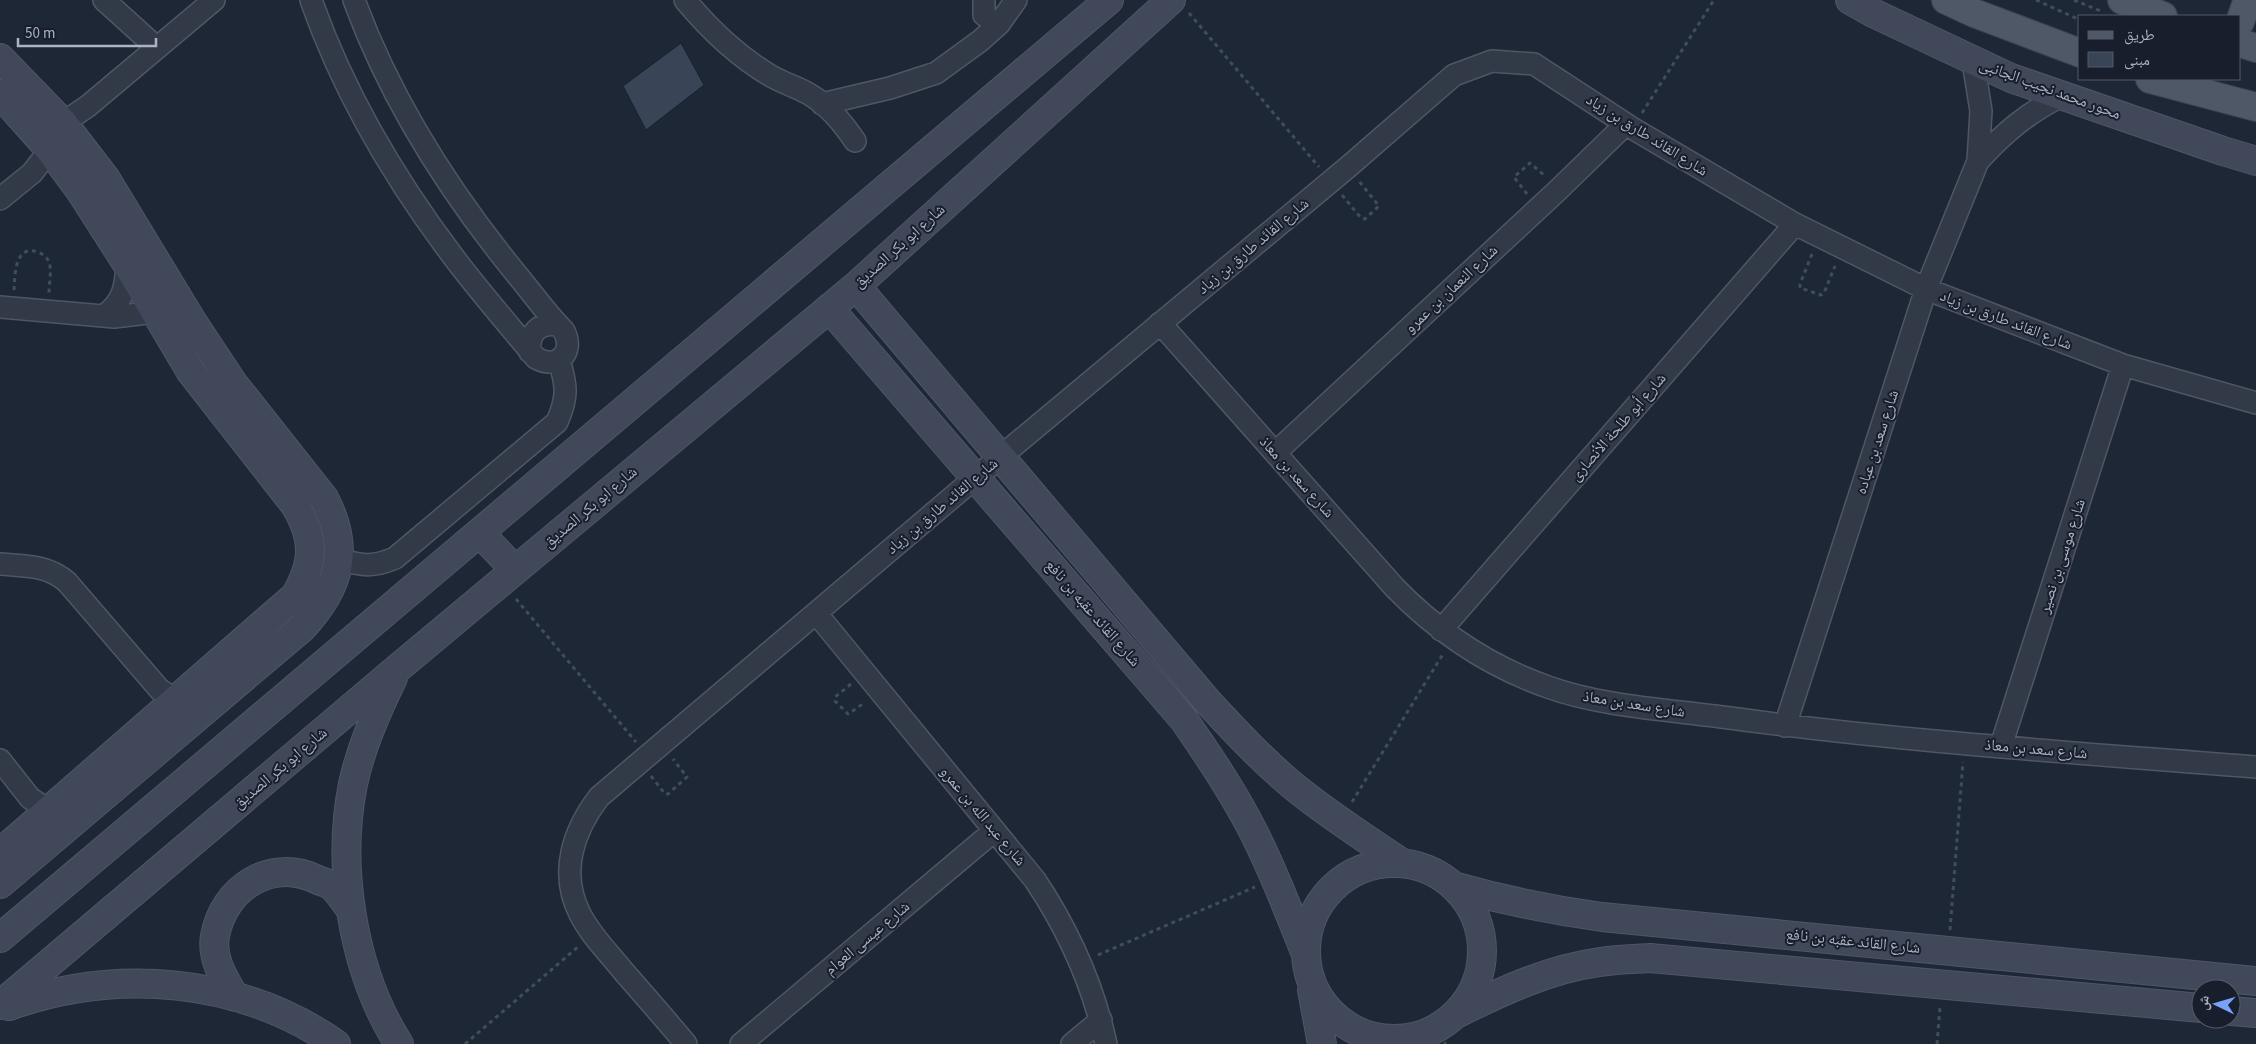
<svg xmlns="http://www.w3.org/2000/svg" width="2256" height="1044" font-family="'Source Sans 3','Noto Naskh Arabic',sans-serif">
	<rect width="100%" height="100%" fill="#1e2736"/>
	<path fill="#3a4457" stroke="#19202d" d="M681 43 704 85 646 130 623 86Z"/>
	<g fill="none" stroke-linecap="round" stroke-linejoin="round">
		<defs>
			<path id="street" d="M104 0 157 48
				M311 0C343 91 394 178 452 255 478 290 508 324 536 358 557 370 575 353 564 331 547 314 533 294 518 276 450 193 391 101 354 0
				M685 0C710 30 737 56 771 76 783 83 797 87 809 94 829 106 842 122 855 141
				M984 0V15L999 24
				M822 104 890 88 936 73 980 41 999 24 1016 0
				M63 123 88 106 214 0
				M1978 161C2005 132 2027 113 2063 95
				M0 199 32 173 50 150
				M0 307 114 317 155 312
				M104 316C123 302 126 287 127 264
				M1160 323 1395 588C1439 633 1488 666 1548 687 1603 707 1673 710 1730 718 1905 742 2081 753 2256 767
				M530 352C528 333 539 322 558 325
				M1275 453 1557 191 1626 124
				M339 560C362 565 372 568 395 558L557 422C568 397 567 386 559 360
				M0 564C25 566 48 565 67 582L160 690 176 700
				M816 613 1035 880C1069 931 1093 984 1106 1044
				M1441 630 1795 224
				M1785 726 1926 289 1978 161 1981 111 1973 61
				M2001 746 2123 365
				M0 760 30 798 49 811
				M686 1044C666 1020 645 996 624 972 609 953 591 936 580 914 559 873 573 831 599 797L975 478 1348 167 1454 75 1492 61 1534 64 1632 128 1795 224 1926 289 2123 365 2256 403
				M741 1044 994 831
				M1072 1044 1101 1020"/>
			<path id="secondary" d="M1850 0 1873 13 2011 78 2223 151 2256 161
				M0 58 63 123 106 179 192 321 233 383 324 498C351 549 340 587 302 628L0 884
				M0 94 50 150 79 189 127 264 191 372 295 505C315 539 315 562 295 596L0 853
				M856 286 1208 702C1235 731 1262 760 1292 785 1327 814 1365 838 1402 863
				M829 308 1184 720C1209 756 1234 793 1254 833 1274 872 1289 912 1305 952
				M480 533 515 570
				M393 678C376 713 361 747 353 784 336 868 353 972 399 1044
				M1306 951a88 88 0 1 1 176 0a88 88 0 1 1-176 0Z
				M1453 886C1502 900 1551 910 1602 917L2256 981
				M0 938 1109 0
				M1312 990 1322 1044
				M235 997C224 979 211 958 215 936 224 887 272 857 318 880 322 882 328 883 332 886 339 892 345 903 351 910
				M0 1005 398 668 856 286 1171 0
				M9 1006C116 968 240 977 336 1044
				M2231 1011 2256 1013
				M1456 1014C1502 991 1549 969 1600 962 1617 959 1634 959 1650 958L2201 1008"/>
			<path id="primary" d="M1946 0 1974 13 2080 53
				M2122 0 2163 16
				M2240 22 2247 2
				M2240 43 2256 48
				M2150 79 2256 107"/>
		</defs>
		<use href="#street" stroke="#4f5665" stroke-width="24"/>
		<use href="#secondary" stroke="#4f5665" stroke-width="30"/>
		<use href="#primary" stroke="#3b4250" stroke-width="30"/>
		<path stroke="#3e5055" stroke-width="3" stroke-dasharray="4 4" stroke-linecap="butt" d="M2036 0 2080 20
			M2074 0 2103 12
			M1189 13 1319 167
			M1642 113 1714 0
			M1527 194 1514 177 1530 163 1545 176
			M1342 195 1361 218 1365 219 1379 206 1359 181
			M1812 254 1800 284V288L1821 295 1824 293 1835 266
			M14 290C15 276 14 244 38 252 43 254 47 257 49 262 52 271 49 283 49 293
			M516 599 636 742
			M851 684 835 697V701L848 714 864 703
			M651 776 665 794H668L687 777 673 759
			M1352 802 1443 654
			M1950 930 1963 762
			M1098 955 1255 887
			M1433 1031 1446 1044
			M465 1044 579 946
			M1937 1044 1940 1007"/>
		<use href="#street" stroke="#323947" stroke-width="21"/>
		<use href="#secondary" stroke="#40485a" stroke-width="28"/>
		<use href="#primary" stroke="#4f5867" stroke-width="28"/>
	</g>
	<g text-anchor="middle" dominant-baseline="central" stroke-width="4" stroke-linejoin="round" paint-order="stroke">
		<g font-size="16" fill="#abb3c4" stroke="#181e2b">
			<text transform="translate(2050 89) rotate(20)">محور محمد نجيب الجانبى</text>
			<text transform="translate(1647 135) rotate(32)">شارع القائد طارق بن زياد</text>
			<text transform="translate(899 246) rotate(-42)">شارع ابو بكر الصديق</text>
			<text transform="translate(1253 246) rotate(-40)">شارع القائد طارق بن زياد</text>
			<text transform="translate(1451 289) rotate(-43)">شارع النعمان بن عمرو</text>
			<text transform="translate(2006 320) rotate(21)">شارع القائد طارق بن زياد</text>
			<text transform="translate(1618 427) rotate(-49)">شارع أبو طلحة الأنصارى</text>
			<text transform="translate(1877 442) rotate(-72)">شارع سعد بن عباده</text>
			<text transform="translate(1297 477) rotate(48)">شارع سعد بن معاذ</text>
			<text transform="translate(942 506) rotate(-40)">شارع القائد طارق بن زياد</text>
			<text transform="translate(590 507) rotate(-40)">شارع ابو بكر الصديق</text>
			<text transform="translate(2062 556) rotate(-72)">شارع موسى بن نصير</text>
			<text transform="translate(1093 613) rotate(49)">شارع القائد عقبه بن نافع</text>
			<text transform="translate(1634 704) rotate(9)">شارع سعد بن معاذ</text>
			<text transform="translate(2036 749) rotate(5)">شارع سعد بن معاذ</text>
			<text transform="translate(280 768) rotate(-40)">شارع ابو بكر الصديق</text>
			<text transform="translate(983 816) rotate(50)">شارع عبد الله بن عمرو</text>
			<text transform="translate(867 938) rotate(-40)">شارع عيسى العوام</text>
			<text transform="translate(1853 941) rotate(6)">شارع القائد عقبه بن نافع</text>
		</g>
	</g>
	<rect x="2078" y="15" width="162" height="65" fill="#181e2b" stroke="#535a68"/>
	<rect x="2088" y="31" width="25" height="8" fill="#4f5867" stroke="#535a68"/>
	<text x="2124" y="40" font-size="15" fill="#abb3c4">طريق</text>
	<rect x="2088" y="52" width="25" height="15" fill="#3a4457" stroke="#535a68"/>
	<text x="2124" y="65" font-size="15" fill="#abb3c4">مبنى</text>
	<g transform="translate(2216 1004) rotate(275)"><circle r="24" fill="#181e2b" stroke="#535a68"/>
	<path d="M0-4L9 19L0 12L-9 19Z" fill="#79a2fb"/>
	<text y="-8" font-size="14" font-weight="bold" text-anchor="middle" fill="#abb3c4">ش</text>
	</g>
	<path d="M18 38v8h138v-8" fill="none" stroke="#abb3c4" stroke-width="2.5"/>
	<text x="25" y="38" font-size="15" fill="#abb3c4" stroke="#181e2b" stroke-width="4" paint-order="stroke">50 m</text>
</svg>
